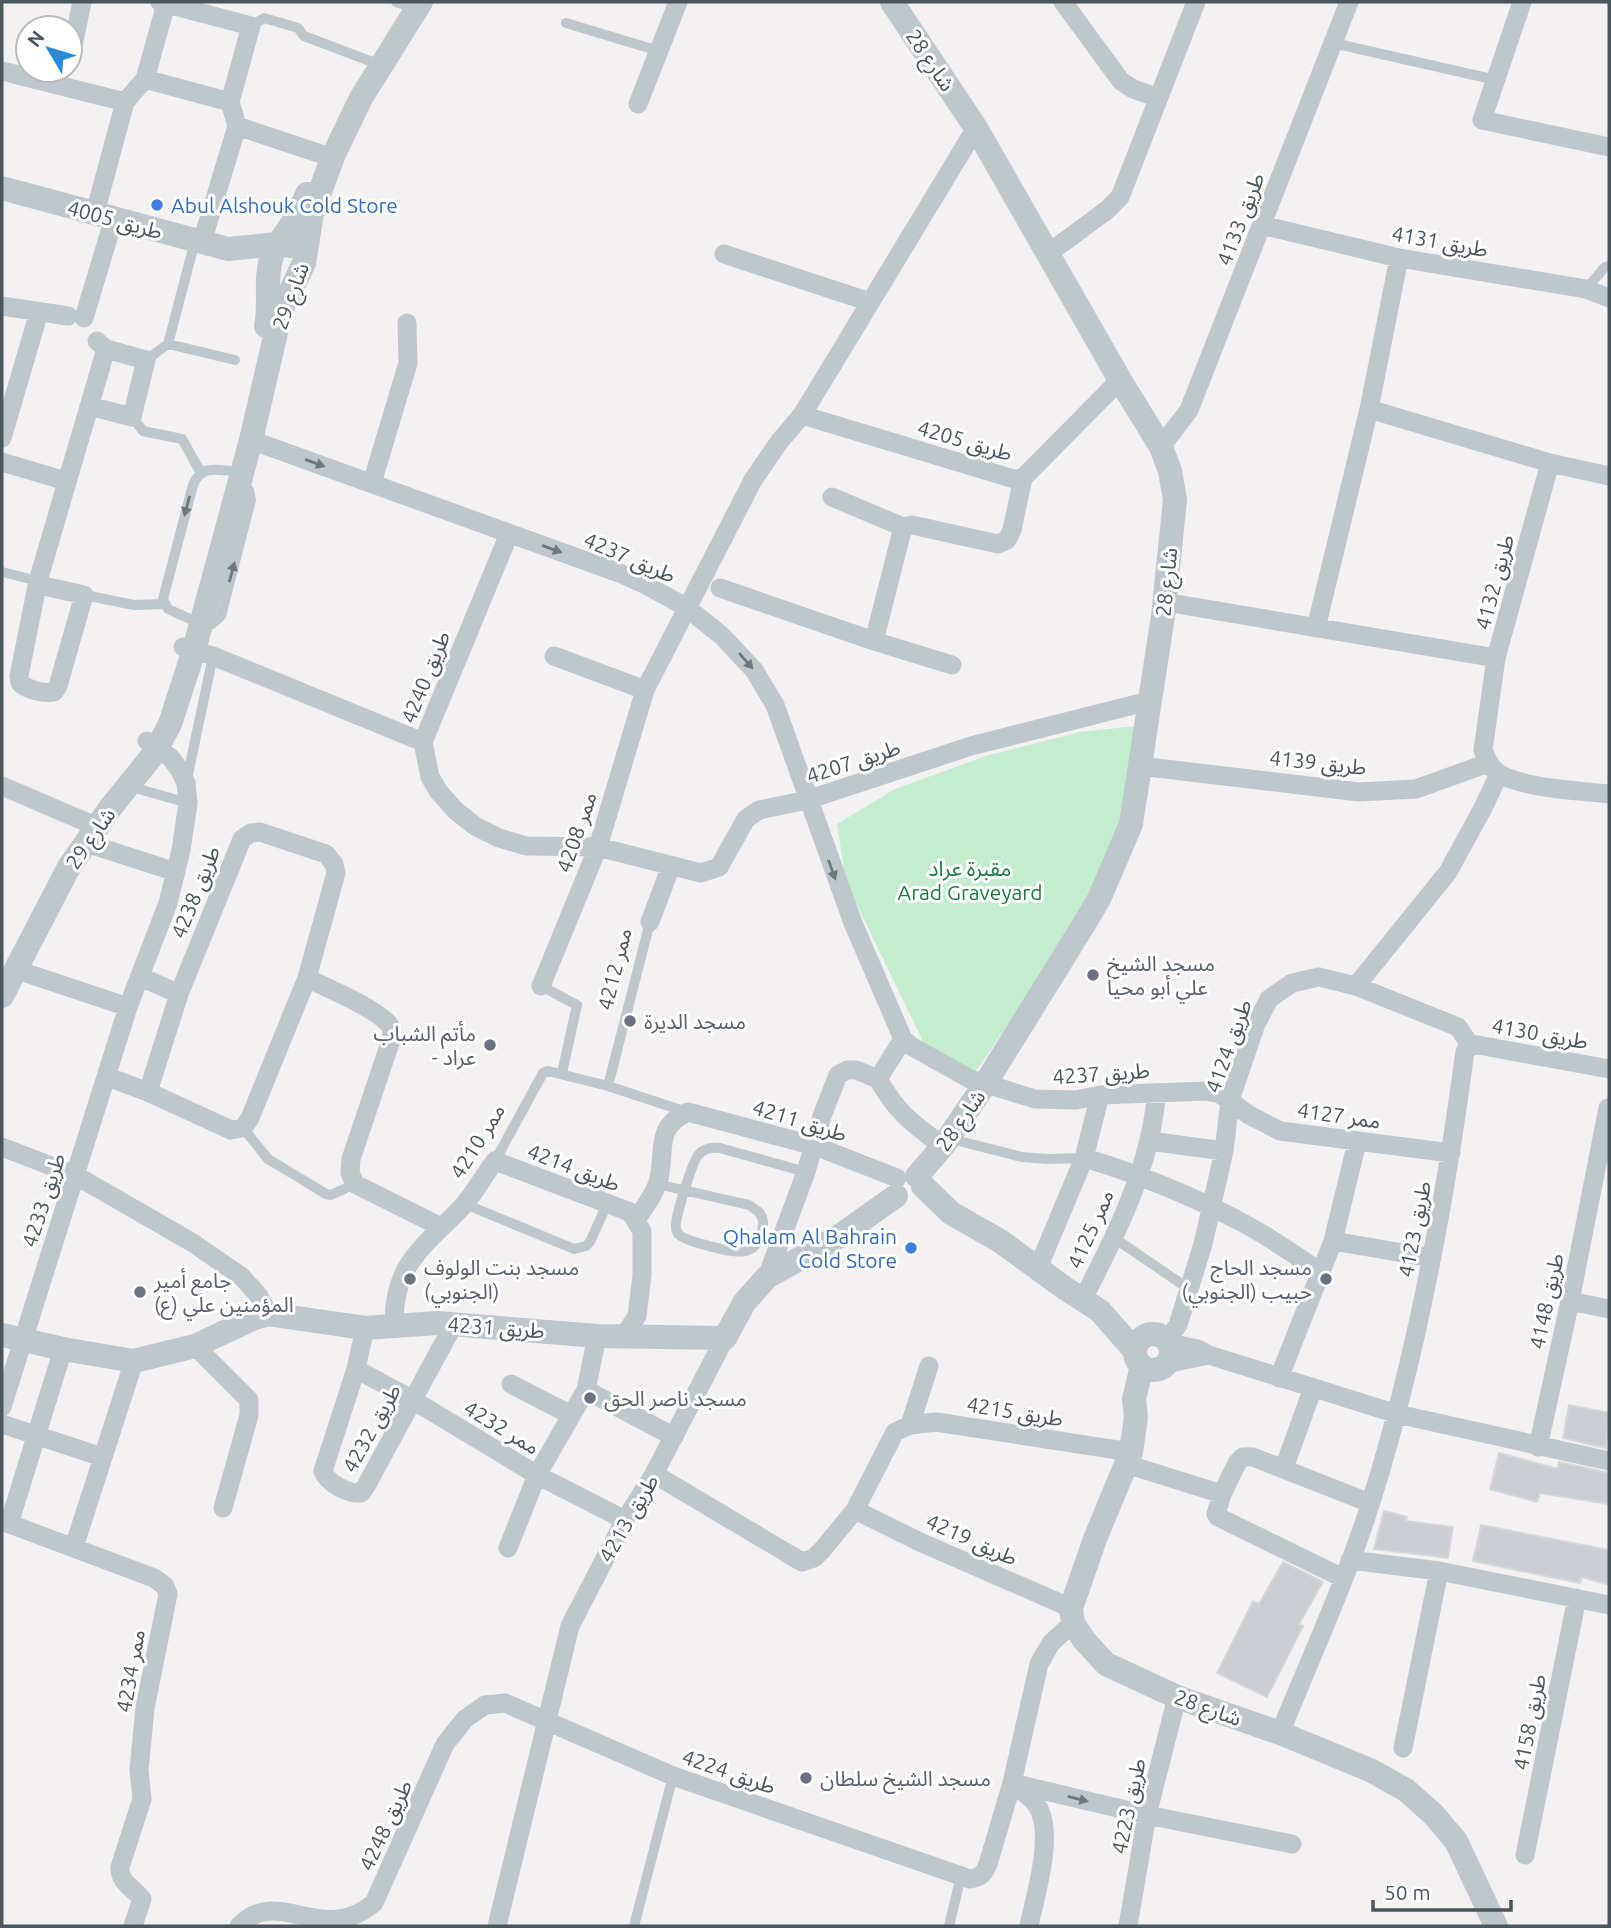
<svg xmlns="http://www.w3.org/2000/svg" width="1611" height="1928" font-family="Ubuntu,'Noto Sans Arabic',sans-serif">
	<rect width="100%" height="100%" fill="#f3f1f1"/>
	<path fill="#c3edce" d="M1137 726 1120 827 1092 901 972 1077 929 1054 846 882 837 824 895 789 986 756 1080 732Z"/>
	<path fill="#cbcfd3" stroke="#d5d8db" stroke-width="2" d="M1569 1405 1609 1413 1606 1448 1563 1438Z
		M1499 1453 1558 1469 1559 1462 1609 1473V1504L1540 1493 1537 1502 1490 1489Z
		M1384 1511 1407 1517 1406 1521 1453 1527 1448 1558 1374 1549Z
		M1481 1525 1609 1550V1585L1582 1577 1580 1583 1473 1561Z
		M1283 1562 1323 1582 1299 1624 1303 1626 1267 1697 1217 1673 1253 1601 1259 1604Z"/>
	<g fill="none" stroke-linecap="round" stroke-linejoin="round">
		<path stroke="#bdc7cc" stroke-width="10" d="M396 2 405 5
			M566 23 659 51
			M251 26 264 18 298 28 304 36 370 61
			M1333 43 1496 80
			M1586 289 1605 267 1609 266
			M168 344 195 241
			M146 360 168 344 235 360
			M132 417 143 431 182 439 201 473
			M2 572 38 581
			M84 595 134 605 164 604
			M190 619 168 609 163 599 193 485C201 466 214 469 231 471
			M202 622 212 624 221 616 251 500 249 490 242 483
			M187 779 213 656
			M128 786 188 803
			M541 986 577 1005 562 1073
			M608 1086 650 922
			M243 1128 268 1159 326 1194 331 1195 355 1184
			M951 1139 1022 1157 1047 1159 1084 1158
			M495 1161 543 1073 548 1071 608 1086 687 1112
			M657 1184 749 1205 759 1212 762 1217C764 1223 763 1227 761 1234 755 1260 728 1251 709 1246 699 1243 686 1241 678 1234 676 1229 675 1229 676 1223 677 1213 693 1159 699 1154 705 1148 712 1147 720 1148L806 1172
			M465 1204 574 1249 586 1246 590 1242 607 1204
			M1114 1238 1189 1289
			M634 1926 673 1776
			M949 1926 961 1876"/>
		<path stroke="#bdc7cc" stroke-width="19" d="M160 2 251 26 230 102 237 126 202 242
			M1063 2 1121 81 1133 89 1159 98
			M1522 2 1482 120 1609 147
			M166 4 145 79 230 102
			M70 60 82 2
			M2 71 125 102 145 79
			M638 104 678 2
			M237 126 324 155
			M95 213 125 102
			M1262 225 1399 258 1586 289 1609 298
			M1049 253 1107 210 1120 197 1196 2
			M724 254 870 302
			M2 306 68 316
			M84 318 114 218
			M89 406 132 417 146 360 106 349 97 341
			M1369 409 1550 463 1609 476
			M802 415 1014 479 1023 478 1120 380
			M2 438 39 312
			M251 440 622 574 644 584 686 607 722 636 754 670 775 705 853 923 903 1039 911 1046 970 1079 1035 1099 1076 1100 1100 1095 1207 1091 1220 1094 1249 1115 1280 1131 1451 1153
			M1161 447 1189 410 1349 2
			M2 462 66 481
			M1550 463 1496 658 1483 750C1487 759 1489 766 1497 772 1517 788 1583 791 1609 794
			M372 483 408 363 407 323
			M832 497 903 527
			M509 534 423 742 430 777 439 792 455 810 475 826 499 838 526 846 598 847 701 873 719 867 746 819 759 810 807 800 971 746 1149 701
			M38 581 44 586 84 595 58 686 54 692C44 694 28 690 20 683L19 676 38 581 106 349
			M720 588 874 641 903 527 912 525 998 544 1007 540 1012 530 1023 478
			M1165 602 1496 658
			M1316 628 1369 409 1399 258
			M874 641 952 665
			M183 647 213 656 423 742
			M554 656 645 690
			M1140 766 1359 792 1416 789 1488 763
			M2 786 86 822
			M86 843 176 872
			M650 922 671 866
			M14 969 128 1007
			M141 977 179 994
			M307 978C329 989 369 1005 387 1022 392 1027 392 1031 392 1037L351 1159 350 1173 355 1184 441 1227
			M541 986 598 847 645 690 753 480 779 442 802 415 976 128
			M1356 986 1448 872 1483 808 1499 774
			M108 1077 148 1092 231 1130 243 1128 250 1118 307 978 336 873 334 864 326 854 260 832 251 833 242 839 179 994 148 1092
			M878 1079C898 1114 912 1123 943 1146
			M1149 1141 1224 1151
			M2 1147 75 1175 193 1243 241 1276 259 1296 268 1314
			M1084 1158C1134 1172 1197 1198 1243 1223 1270 1237 1295 1255 1320 1272
			M637 1219C643 1208 653 1197 657 1185 668 1156 651 1128 688 1112L815 1146 897 1178
			M1333 1241 1432 1258
			M1038 1268 1084 1158 1100 1095
			M767 1277 806 1172 822 1116 838 1075 847 1070H856L878 1079 903 1039
			M1083 1299C1109 1248 1136 1196 1149 1140 1153 1125 1155 1108 1157 1093
			M1570 1301 1609 1309
			M394 1325C393 1263 425 1246 463 1206 475 1192 484 1175 495 1161L630 1212 642 1231V1275L637 1316 623 1337
			M365 1328 356 1369 323 1471C327 1483 348 1494 361 1493L366 1486 454 1324
			M1167 1340 1178 1325 1203 1244 1224 1151 1230 1100 1256 1024 1269 999 1292 983 1319 977 1356 986 1458 1027 1471 1046
			M1169 1343 1198 1349 1209 1355 1397 1414 1609 1461
			M195 1346 249 1400V1415L223 1508
			M1166 1364 1209 1355
			M356 1369 413 1400 537 1475 625 1520
			M1279 1378 1333 1241 1357 1142
			M511 1384 571 1415
			M586 1390 674 1437
			M2 1407 128 1007 168 903 181 850 188 803 186 783 179 769 170 757 147 741
			M2 1424 102 1457
			M910 1425 929 1366
			M1538 1447 1570 1301 1608 1108
			M1126 1464 1222 1494 1237 1463 1243 1457H1253L1370 1503
			M1284 1468 1313 1388
			M654 1474 802 1562 814 1558 823 1549 855 1510 895 1432 910 1425 936 1422 1131 1452
			M1222 1494 1216 1514 1218 1517 1343 1578
			M855 1510 920 1542 1071 1608
			M2 1521 154 1578 165 1586 168 1594 145 1708 139 1770 142 1799 120 1867C119 1883 134 1888 142 1899L133 1926
			M9 1524 63 1349
			M74 1547 134 1361
			M508 1548 537 1475 586 1390 597 1336
			M1350 1560 1439 1571 1609 1605
			M1280 1733C1311 1657 1346 1581 1371 1502 1417 1355 1445 1203 1465 1051L1471 1046 1478 1045 1609 1069
			M1403 1748 1439 1571
			M1012 1783 1147 1815 1292 1844
			M1016 1786C1022 1791 1031 1797 1036 1804 1056 1831 1035 1896 1029 1926
			M1525 1855 1577 1598
			M239 1926C269 1894 303 1924 339 1919 352 1918 364 1911 374 1903L445 1744 465 1719 485 1705 505 1703 673 1776 970 1879C981 1877 984 1874 988 1864L1012 1783 1039 1664 1051 1643 1073 1623
			M497 1926 570 1626 625 1520 654 1474 725 1338
			M1128 1926 1147 1815 1177 1697"/>
		<path stroke="#bdc7cc" stroke-width="24" d="M892 2 976 128 1120 380 1161 447 1170 471 1175 500 1163 616 1131 824 1099 899 1083 926 985 1084 943 1146 917 1176
			M2 188 228 249 278 244 290 246
			M266 326C271 303 264 278 272 256 276 245 283 237 289 228 297 218 302 206 307 194
			M2 996 69 867 111 807 153 755 170 724 194 650 251 440 281 311 304 263 312 213 334 154 361 98 421 2
			M923 1186 951 1213 1000 1241 1066 1289 1100 1311 1135 1351
			M1135 1352a18 18 0 1 1 36 0a18 18 0 1 1-36 0Z
			M2 1335 63 1349 134 1361 195 1346 252 1319 268 1314 365 1328 438 1323 597 1336 725 1338 744 1303 767 1277 838 1237 896 1196
			M1142 1366 1134 1399 1136 1417 1131 1452 1095 1539 1071 1608 1073 1623 1084 1640 1106 1664 1177 1697 1280 1733 1370 1770 1406 1790 1433 1814 1456 1841 1496 1926"/>
	</g>
	<defs><path id="oneway-solid" d="M-6-.8H1V-3.2L6.5 0L1 3.2V.8H-6Z" transform="scale(1.75)"/></defs>
	<g fill="#6c787e">
		<use href="#oneway-solid" transform="translate(315 463) rotate(20)"/>
		<use href="#oneway-solid" transform="translate(187 506) rotate(105)"/>
		<use href="#oneway-solid" transform="translate(552 549) rotate(20)"/>
		<use href="#oneway-solid" transform="translate(232 572) rotate(-75)"/>
		<use href="#oneway-solid" transform="translate(746 661) rotate(49)"/>
		<use href="#oneway-solid" transform="translate(832 870) rotate(70)"/>
		<use href="#oneway-solid" transform="translate(1078 1799) rotate(14)"/>
	</g>
	<g fill="#3f7fe0" stroke="#fff" stroke-width="2.5">
		<circle cx="157" cy="205" r="7"/>
		<circle cx="911" cy="1248" r="7"/>
	</g>
	<g fill="#6b7280" stroke="#fff" stroke-width="2.5">
		<circle cx="1093" cy="975" r="7"/>
		<circle cx="630" cy="1021" r="7"/>
		<circle cx="490" cy="1045" r="7"/>
		<circle cx="410" cy="1279" r="7"/>
		<circle cx="1326" cy="1279" r="7"/>
		<circle cx="140" cy="1292" r="7"/>
		<circle cx="590" cy="1398" r="7"/>
		<circle cx="806" cy="1778" r="7"/>
	</g>
	<g text-anchor="middle" dominant-baseline="central" stroke-width="6" stroke-linejoin="round" paint-order="stroke">
		<g font-size="21" fill="#4a565d" stroke="#fff">
			<text transform="translate(931 60) rotate(56)">شارع 28</text>
			<text transform="translate(115 219) rotate(15)">طريق 4005</text>
			<text transform="translate(1240 219) rotate(-69)">طريق 4133</text>
			<text transform="translate(1440 241) rotate(10)">طريق 4131</text>
			<text transform="translate(290 296) rotate(-70)">شارع 29</text>
			<text transform="translate(965 440) rotate(16)">طريق 4205</text>
			<text transform="translate(630 557) rotate(23)">طريق 4237</text>
			<text transform="translate(1166 582) rotate(-84)">شارع 28</text>
			<text transform="translate(1494 582) rotate(-75)">طريق 4132</text>
			<text transform="translate(425 677) rotate(-68)">طريق 4240</text>
			<text transform="translate(853 761) rotate(-18)">طريق 4207</text>
			<text transform="translate(1318 762) rotate(6)">طريق 4139</text>
			<text transform="translate(576 832) rotate(-71)">ممر 4208</text>
			<text transform="translate(90 838) rotate(-55)">شارع 29</text>
			<text transform="translate(195 892) rotate(-68)">طريق 4238</text>
			<text transform="translate(614 969) rotate(-76)">ممر 4212</text>
			<text transform="translate(1540 1033) rotate(10)">طريق 4130</text>
			<text transform="translate(1228 1046) rotate(-70)">طريق 4124</text>
			<text transform="translate(1101 1073) rotate(-4)">طريق 4237</text>
			<text transform="translate(1339 1115) rotate(8)">ممر 4127</text>
			<text transform="translate(800 1120) rotate(17)">طريق 4211</text>
			<text transform="translate(960 1120) rotate(-55)">شارع 28</text>
			<text transform="translate(477 1141) rotate(-58)">ممر 4210</text>
			<text transform="translate(574 1167) rotate(21)">طريق 4214</text>
			<text transform="translate(43 1200) rotate(-72)">طريق 4233</text>
			<text transform="translate(1090 1229) rotate(-66)">ممر 4125</text>
			<text transform="translate(1414 1229) rotate(-79)">طريق 4123</text>
			<text transform="translate(1546 1301) rotate(-78)">طريق 4148</text>
			<text transform="translate(496 1327) rotate(4)">طريق 4231</text>
			<text transform="translate(1015 1411) rotate(9)">طريق 4215</text>
			<text transform="translate(502 1427) rotate(31)">ممر 4232</text>
			<text transform="translate(371 1428) rotate(-61)">طريق 4232</text>
			<text transform="translate(628 1518) rotate(-60)">طريق 4213</text>
			<text transform="translate(972 1539) rotate(24)">طريق 4219</text>
			<text transform="translate(130 1671) rotate(-80)">ممر 4234</text>
			<text transform="translate(1208 1707) rotate(20)">شارع 28</text>
			<text transform="translate(1529 1722) rotate(-79)">طريق 4158</text>
			<text transform="translate(729 1771) rotate(19)">طريق 4224</text>
			<text transform="translate(1128 1806) rotate(-78)">طريق 4223</text>
			<text transform="translate(385 1825) rotate(-65)">طريق 4248</text>
		</g>
		<g font-size="21" fill="#366cbe" stroke="#fff" text-anchor="start">
			<text x="171" y="205">Abul Alshouk Cold Store</text>
			<text x="897" y="1236" text-anchor="end">Qhalam Al Bahrain<tspan x="897" dy="24">Cold Store</tspan></text>
		</g>
		<g font-size="21" fill="#1e7a40" stroke="#fff">
			<text x="970" y="868">مقبرة عراد<tspan x="970" dy="24">Arad Graveyard</tspan></text>
		</g>
		<g font-size="21" fill="#5b616d" stroke="#fff" text-anchor="start">
			<text x="1107" y="963">مسجد الشيخ<tspan x="1107" dy="24">علي أبو محيا</tspan></text>
			<text x="644" y="1021">مسجد الديرة</text>
			<text x="476" y="1033" text-anchor="end">مأتم الشباب<tspan x="476" dy="24">- عراد</tspan></text>
			<text x="424" y="1267">مسجد بنت الولوف<tspan x="424" dy="24">(الجنوبي)</tspan></text>
			<text x="1312" y="1267" text-anchor="end">مسجد الحاج<tspan x="1312" dy="24">حبيب (الجنوبي)</tspan></text>
			<text x="154" y="1280">جامع أمير<tspan x="154" dy="24">المؤمنين علي (ع)</tspan></text>
			<text x="604" y="1398">مسجد ناصر الحق</text>
			<text x="820" y="1778">مسجد الشيخ سلطان</text>
		</g>
	</g>
	<rect width="1611" height="1928" fill="none" stroke="#4a565d" stroke-width="7"/>
	<g transform="translate(49 49) rotate(308)"><circle r="33" fill="#ffffff" stroke="#b7bbbe" stroke-width="2"/>
	<path d="M0-5L12 26L0 18L-12 26Z" fill="#278bd7"/>
	<text y="-10" font-size="19" font-weight="bold" text-anchor="middle" fill="#4a565d">N</text>
	</g>
	<path d="M1373 1900v10h138v-10" fill="none" stroke="#4a565d" stroke-width="3.5"/>
	<text x="1384" y="1900" font-size="21" fill="#4a565d" stroke="#ffffff" stroke-width="5" paint-order="stroke">50 m</text>
</svg>
